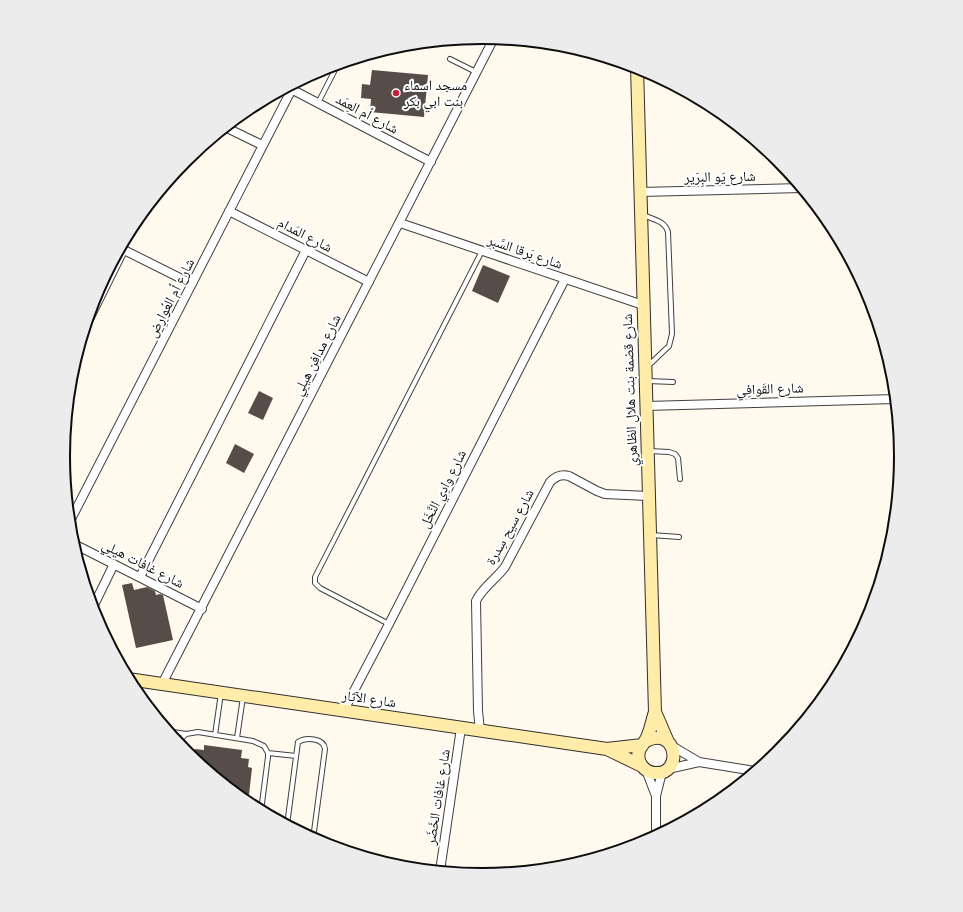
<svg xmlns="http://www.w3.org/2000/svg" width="963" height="912" font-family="Spectral,'Noto Naskh Arabic',serif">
	<rect width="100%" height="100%" fill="#fffaed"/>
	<path fill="#564d49" d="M372 70 428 75 424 117 370 112 371 99 361 98 362 84 370 85Z
		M483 265 510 276 498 303 472 291Z
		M259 391 273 398 263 420 248 413Z
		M235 444 254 454 244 473 226 463Z
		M132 583 134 590 147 587 155 591 156 595 160 594 163 595 173 640 136 648 122 585Z
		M204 745 242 750 241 758 249 759 248 767 252 768 248 804 193 759 195 749 204 750Z"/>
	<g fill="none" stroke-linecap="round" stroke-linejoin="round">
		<defs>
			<path id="lane" d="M450 59 476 72
				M318 103 338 64
				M643 215C653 219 665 221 668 232L672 334 669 346 648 366
				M80 342 125 251
				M648 381 673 382
				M649 451 669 452 675 454 678 458 680 479
				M651 535 679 537
				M389 624 320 588 315 583V577L482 251
				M167 731 186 734 198 732 253 741 264 746 268 753V757L261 811
				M215 735 221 693
				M237 738 243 697
				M179 744 180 740 186 734
				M268 753 296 756
				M287 825 298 742C306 737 324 738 325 749L313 839"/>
			<path id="street" d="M291 89 431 162
				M225 127 262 145
				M640 192 801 188
				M229 211 369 282
				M400 223 643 305
				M120 248 192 284
				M646 406 895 399
				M69 523 295 83
				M72 543 202 609
				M140 577 306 250
				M92 609 114 564
				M162 684 494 38
				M344 710 389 624 565 279
				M480 731 478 711 476 601C482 588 496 579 505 567L550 482C556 476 561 474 569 476L597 491 605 494 648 496
				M672 746 699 762
				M668 769 699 762 755 771
				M646 770 656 796
				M656 835V796L662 772
				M440 871 461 728"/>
			<path id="secondary" d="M637 67 655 712C652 720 650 734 645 741 643 745 640 747 639 751 636 762 644 772 655 773 684 775 677 725 646 741
				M128 679 607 749 642 745
				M655 712 668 742
				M607 749 642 766"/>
		</defs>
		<use href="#lane" stroke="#404040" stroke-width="6"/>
		<use href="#street" stroke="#404040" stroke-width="10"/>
		<use href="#secondary" stroke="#2f2f2f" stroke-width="14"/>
		<use href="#lane" stroke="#fff" stroke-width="4"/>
		<use href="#street" stroke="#fff" stroke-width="8"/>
		<use href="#secondary" stroke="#ffeca8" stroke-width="12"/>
	</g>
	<circle fill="#c41f39" stroke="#fff" stroke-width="1.5" cx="396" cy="93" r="4"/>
	<g text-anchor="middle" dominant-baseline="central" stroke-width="4" stroke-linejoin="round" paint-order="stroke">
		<g font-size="14" fill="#0d0d0d" stroke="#fff" text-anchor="start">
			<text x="404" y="85">مسجد اسماء<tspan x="404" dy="16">بنت ابي بكر</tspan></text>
		</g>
		<g font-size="14" fill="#0d0d0d" stroke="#fff">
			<text transform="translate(367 114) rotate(28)">شارع أم العِمَد</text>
			<text transform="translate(720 177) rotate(-1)">شارع يَو البِرَير</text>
			<text transform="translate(305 235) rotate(27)">شارع المَدام</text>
			<text transform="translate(525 252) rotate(19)">شارع بَرقا السَّبر</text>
			<text transform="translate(171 298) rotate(-63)">شارع أم العُوارِض</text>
			<text transform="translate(317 355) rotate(-63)">شارع مدافِن هيلي</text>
			<text transform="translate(770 389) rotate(-2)">شارع القَوافِي</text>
			<text transform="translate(630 390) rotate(-92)">شارع قضمة بنت هلال الظاهري</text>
			<text transform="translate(443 489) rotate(-63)">شارع وادِي النَّخَل</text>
			<text transform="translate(510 527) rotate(-61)">شارع سيح سِدرة</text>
			<text transform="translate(143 564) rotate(27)">شارع غافات هيلي</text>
			<text transform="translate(369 699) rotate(8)">شارع الآثار</text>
			<text transform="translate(438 797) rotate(-81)">شارع غافات الخَضَر</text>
		</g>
	</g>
	<path d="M0 0H963V912H0ZM70 456a412 412 0 1 1 824 0a412 412 0 1 1-824 0Z" fill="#ececec" fill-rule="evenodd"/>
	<path fill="none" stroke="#0d0d0d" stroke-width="2" d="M70 456a412 412 0 1 1 824 0a412 412 0 1 1-824 0Z"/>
</svg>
